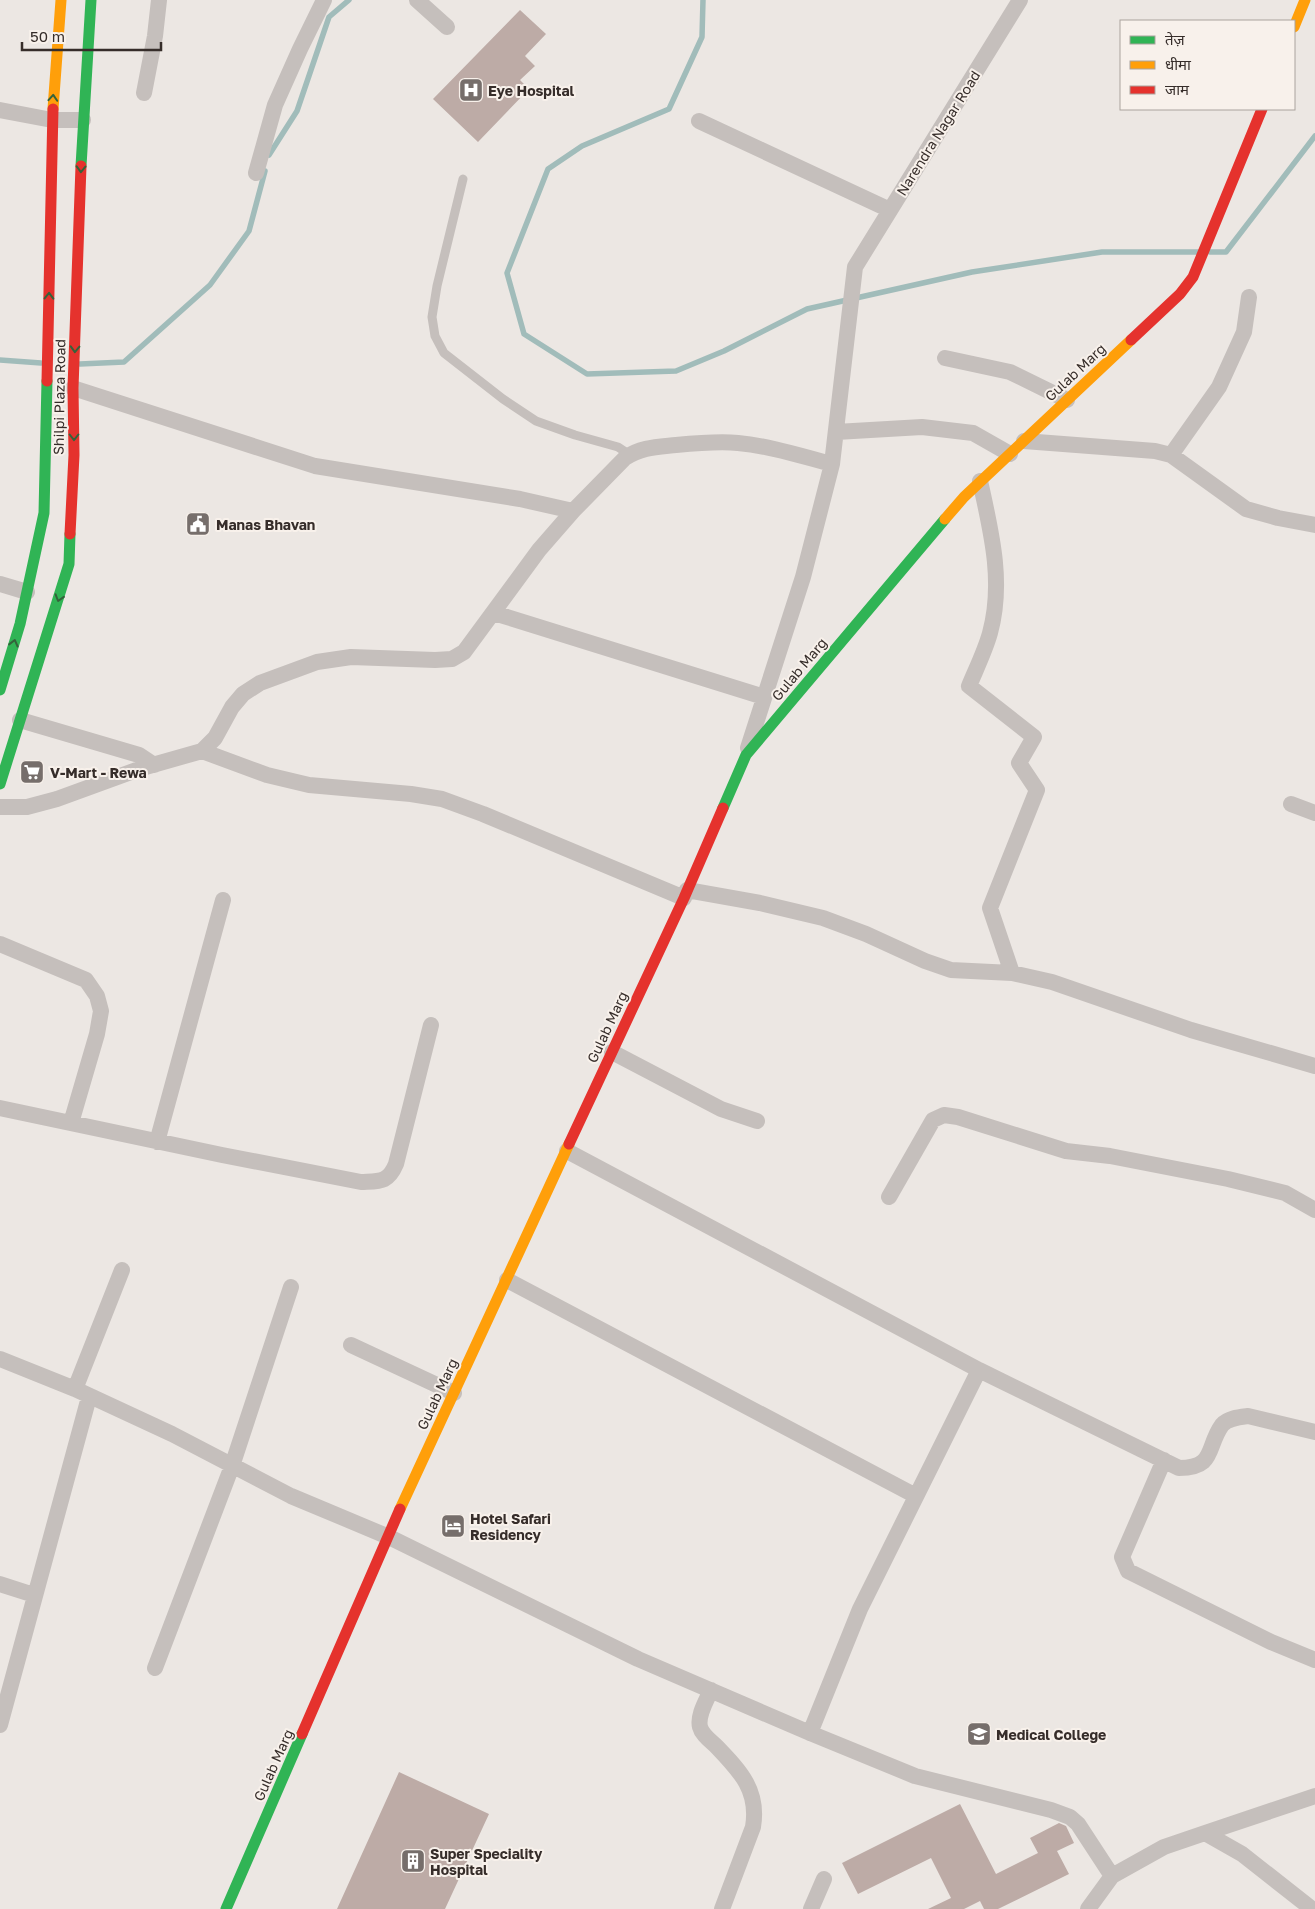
<svg xmlns="http://www.w3.org/2000/svg" width="1315" height="1909" font-family="'Golos Text','Noto Sans Devanagari',sans-serif">
	<rect width="100%" height="100%" fill="#ece7e3"/>
	<g fill="none" stroke-linecap="round" stroke-linejoin="round">
		<path stroke="#a1bcba" stroke-width="5.5" d="M703 0 702 37 669 109 582 146 548 169 507 273 524 334 587 374 676 371 724 351 807 309 972 272 1102 252H1198
			M269 155 297 111 329 17 349 0
			M1210 252H1226L1315 136
			M0 360 41 363
			M80 364 124 362 210 285 249 231 265 171"/>
	</g>
	<path fill="#bdaba6" d="M520 10 546 34 525 56 535 66 520 80 529 89 478 142 433 99Z
		M399 1772 489 1814 445 1909H337Z
		M960 1804 996 1874 1038 1853 1030 1838 1059 1823 1066 1826 1074 1843 1057 1851 1069 1874 998 1909H984L980 1901 964 1909H928L951 1898 931 1858 858 1894 842 1863Z"/>
	<g fill="none" stroke-linecap="round" stroke-linejoin="round">
		<path stroke="#c5bfbc" stroke-width="9" d="M463 179 437 286 432 317 435 336 444 353 503 399 536 421 575 435 618 447 630 455"/>
		<path stroke="#c5bfbc" stroke-width="16" d="M417 0 447 27
			M144 93 155 36 159 0
			M0 110 52 120H83
			M699 121 890 210
			M256 173 275 105 300 49 324 0
			M945 358 1010 372 1067 400
			M73 388 315 466 520 499 573 511
			M836 432 922 427 973 433 1010 454
			M1024 441 1155 451 1171 455 1246 509 1278 518 1315 525
			M1171 455 1219 387 1244 332 1249 297
			M980 481C991 531 1004 582 990 633 985 651 976 669 969 686L1034 737 1019 763 1037 790 990 908 1012 973
			M0 584 27 592
			M494 613 764 697
			M20 720 139 755 154 765
			M748 748 803 577 832 464 855 267 1020 0
			M202 751 267 775 309 785 411 794 442 799 483 814 684 898
			M1291 804 1315 813
			M0 807H27L57 799 142 768 202 751 215 738 232 707 243 694 260 683 317 662 351 657 435 660 452 659 464 652 539 550 573 511 625 458C641 447 657 447 676 445 697 443 718 441 738 443 770 446 801 456 832 464
			M687 890 760 903 823 918 866 934 925 961 951 970 1012 973 1052 982 1191 1030 1315 1066
			M0 944 86 980 97 996 101 1011 97 1034 71 1123
			M612 1052 721 1109 757 1121
			M0 1108 222 1155 361 1182C380 1181 388 1183 396 1164L431 1025
			M157 1142 223 900
			M567 1151 979 1370 1179 1468C1216 1468 1206 1447 1222 1425 1228 1418 1240 1417 1248 1416L1315 1432
			M889 1197 933 1120 944 1115 958 1117 1066 1151 1110 1156 1228 1179 1285 1193 1315 1210
			M507 1280 916 1496
			M351 1345 454 1393
			M0 1359 75 1389 172 1434 291 1496 389 1537 638 1659 810 1733 915 1776 1051 1810 1070 1817 1078 1824 1112 1876
			M75 1389 122 1270
			M1164 1460 1122 1557 1128 1571 1271 1642 1315 1660
			M0 1584 34 1595
			M155 1668 232 1466 291 1287
			M711 1690C707 1700 697 1715 700 1727 702 1735 711 1741 717 1747 741 1772 759 1791 753 1827L722 1909
			M0 1725 89 1397
			M810 1733 860 1609 979 1370
			M1205 1833 1315 1796
			M811 1909 824 1879
			M1088 1909 1112 1876 1164 1847 1205 1833 1242 1854 1312 1909"/>
		<path stroke="#30b455" stroke-width="11" d="M81 166 91 0
			M0 690 20 624 44 513 47 381
			M0 784 69 564 70 534
			M723 808 746 755 945 519
			M226 1909 302 1734"/>
		<path stroke="#ff9f0a" stroke-width="11" d="M1294 27 1305 0
			M53 109 61 0
			M945 519 964 497 1131 340
			M400 1509 569 1144"/>
		<path stroke="#e5322d" stroke-width="11" d="M1131 340 1180 294 1193 277 1262 109
			M47 381 53 109
			M70 534 74 455 73 388 81 166
			M569 1144 684 898 723 808
			M302 1734 400 1509"/>
	</g>
	<defs><path id="oneway-chevron" d="M-2-3.5L2.5 0L-2 3.5" fill="none" stroke-width="1.6" stroke-linecap="round" stroke-linejoin="round" transform="scale(1.25)"/></defs>
	<g stroke="#34633b">
		<use href="#oneway-chevron" transform="translate(53 98) rotate(-86)"/>
		<use href="#oneway-chevron" transform="translate(81 169) rotate(92)"/>
		<use href="#oneway-chevron" transform="translate(49 296) rotate(-89)"/>
		<use href="#oneway-chevron" transform="translate(75 349) rotate(92)"/>
		<use href="#oneway-chevron" transform="translate(74 437) rotate(90)"/>
		<use href="#oneway-chevron" transform="translate(59 598) rotate(107)"/>
		<use href="#oneway-chevron" transform="translate(14 643) rotate(-76)"/>
	</g>
	<defs>
		<symbol id="hospital-square" viewBox="-11 -11 22 22"><rect x="-9" y="-9" width="18" height="18" rx="4" fill="#766e6b" stroke="#f8f1eb"/><path d="M-5-5h3v3.5h4V-5h3V5h-3V1.5h-4V5h-3Z" fill="#fff"/></symbol>
		<symbol id="civic-square" viewBox="-11 -11 22 22"><rect x="-9" y="-9" width="18" height="18" rx="4" fill="#766e6b" stroke="#f8f1eb"/><path d="M-.6-6.5H3V-4.5H.6V-3L4-1V1h2V6H-6V1h2V-1L-.6-3ZM-1.2 2.5V6h2.4V2.5Z" fill="#fff"/></symbol>
		<symbol id="supermarket-square" viewBox="-11 -11 22 22"><rect x="-9" y="-9" width="18" height="18" rx="4" fill="#766e6b" stroke="#f8f1eb"/><path d="M-6-5.5h2.5l.6 2H6L4.5 2H-2.5L-4.4-4H-6ZM-1.5 3.2a1.3 1.3 0 1 0 .1 0ZM3 3.2a1.3 1.3 0 1 0 .1 0Z" fill="#fff"/></symbol>
		<symbol id="hotel-square" viewBox="-11 -11 22 22"><rect x="-9" y="-9" width="18" height="18" rx="4" fill="#766e6b" stroke="#f8f1eb"/><path d="M-6-4.5h1.5V1H6V5H4.5V3h-9V5H-6ZM-4 0a1.8 1.8 0 1 1 3.6 0ZM.5 0V-2.5h3Q6-2.5 6 0Z" fill="#fff"/></symbol>
		<symbol id="university-square" viewBox="-11 -11 22 22"><rect x="-9" y="-9" width="18" height="18" rx="4" fill="#766e6b" stroke="#f8f1eb"/><path d="M0-5L7-2L0 1L-7-2ZM-4 1L0 2.5L4 1V4Q0 6-4 4Z" fill="#fff"/></symbol>
		<symbol id="building-square" viewBox="-11 -11 22 22"><rect x="-9" y="-9" width="18" height="18" rx="4" fill="#766e6b" stroke="#f8f1eb"/><path d="M-4-6H4V6H1V3H-1V6H-4ZM-2.5-4.3h1.7v1.8h-1.7ZM.8-4.3h1.7v1.8H.8ZM-2.5-1h1.7V.8h-1.7ZM.8-1h1.7V.8H.8Z" fill="#fff"/></symbol>
	</defs>
	<g fill-rule="evenodd">
		<use href="#hospital-square" x="457" y="76" width="28" height="28"/>
		<use href="#civic-square" x="184" y="510" width="28" height="28"/>
		<use href="#supermarket-square" x="18" y="758" width="28" height="28"/>
		<use href="#hotel-square" x="439" y="1512" width="28" height="28"/>
		<use href="#university-square" x="965" y="1720" width="28" height="28"/>
		<use href="#building-square" x="399" y="1847" width="28" height="28"/>
	</g>
	<g text-anchor="middle" dominant-baseline="central" stroke-width="4" stroke-linejoin="round" paint-order="stroke">
		<g font-size="14" font-weight="bold" fill="#362d2a" stroke="#f8f1eb" text-anchor="start">
			<text x="488" y="90">Eye Hospital</text>
			<text x="216" y="524">Manas Bhavan</text>
			<text x="50" y="772">V-Mart - Rewa</text>
			<text x="470" y="1518">Hotel Safari<tspan x="470" dy="16">Residency</tspan></text>
			<text x="996" y="1734">Medical College</text>
			<text x="430" y="1853">Super Speciality<tspan x="430" dy="16">Hospital</tspan></text>
		</g>
		<g font-size="14" fill="#362d2a" stroke="#f8f1eb">
			<text transform="translate(938 133) rotate(-58)">Narendra Nagar Road</text>
			<text transform="translate(1075 372) rotate(-43)">Gulab Marg</text>
			<text transform="translate(59 397) rotate(-89)">Shilpi Plaza Road</text>
			<text transform="translate(799 669) rotate(-50)">Gulab Marg</text>
			<text transform="translate(607 1027) rotate(-65)">Gulab Marg</text>
			<text transform="translate(437 1394) rotate(-65)">Gulab Marg</text>
			<text transform="translate(273 1765) rotate(-66)">Gulab Marg</text>
		</g>
	</g>
	<rect x="1120" y="20" width="175" height="90" fill="#f8f1eb" stroke="#aaa39e"/>
	<rect x="1130" y="36" width="25" height="8" fill="#30b455" stroke="#aaa39e"/>
	<text x="1165" y="45" font-size="15" fill="#362d2a">तेज़</text>
	<rect x="1130" y="61" width="25" height="8" fill="#ff9f0a" stroke="#aaa39e"/>
	<text x="1165" y="70" font-size="15" fill="#362d2a">धीमा</text>
	<rect x="1130" y="86" width="25" height="8" fill="#e5322d" stroke="#aaa39e"/>
	<text x="1165" y="95" font-size="15" fill="#362d2a">जाम</text>
	<path d="M22 42v8h139v-8" fill="none" stroke="#362d2a" stroke-width="2.5"/>
	<text x="30" y="42" font-size="15" fill="#362d2a" stroke="#f8f1eb" stroke-width="4" paint-order="stroke">50 m</text>
</svg>
